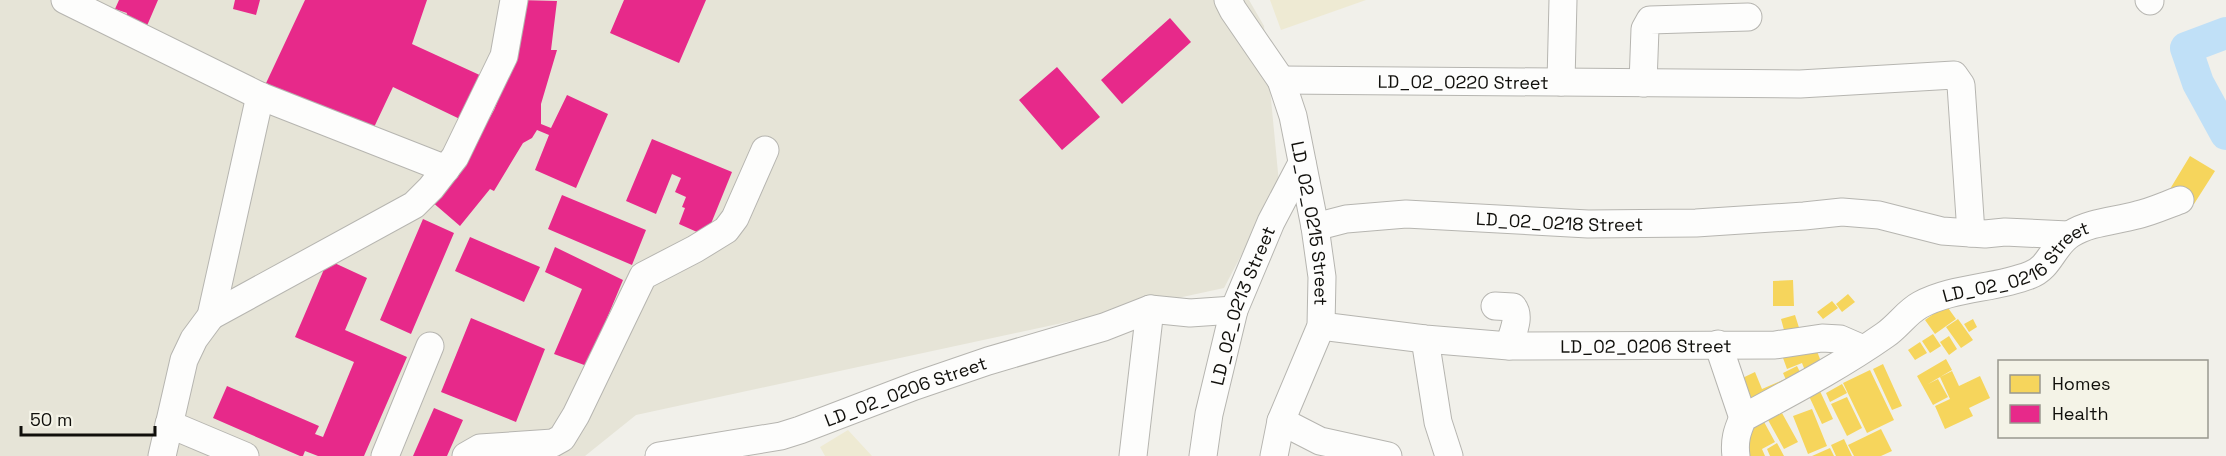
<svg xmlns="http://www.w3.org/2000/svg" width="2226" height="456" font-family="'Space Grotesk',sans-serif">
	<rect width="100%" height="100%" fill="#f1f0ea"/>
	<path fill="#e6e4d7" d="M0 0H1249L1264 26 1279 183 1224 288 636 415 585 456H0Z"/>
	<path fill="#eeead3" d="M1270 0H1366L1281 30Z
		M848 430 872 456H825L820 447Z"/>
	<path fill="#f6d55c" d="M2190 156 2215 171 2194 204 2170 189Z
		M1793 280 1794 306H1773V281Z
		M1848 294 1855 302 1842 312 1836 304Z
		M1832 301 1838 308 1823 319 1817 312Z
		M1946 305 1956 319 1935 334 1925 320Z
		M1795 315 1802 337 1787 341 1781 319Z
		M1958 319 1973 340 1961 348 1946 327Z
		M1973 319 1977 327 1969 332 1964 324Z
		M1933 334 1941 346 1930 353 1922 341Z
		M1949 336 1957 349 1949 355 1940 342Z
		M1920 342 1927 353 1915 360 1908 350Z
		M1815 346 1825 372 1808 378 1802 363 1787 369 1783 358Z
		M1946 359 1952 370 1928 384 1938 379 1948 397 1933 405 1917 376Z
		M1883 364 1902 406 1892 410 1873 369Z
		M1797 366 1805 382 1790 389 1783 373Z
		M1870 370 1894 420 1867 433 1843 383Z
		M1952 371 1959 386 1980 376 1990 398 1969 408 1973 416 1945 429 1935 406 1950 399 1940 377Z
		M1755 372 1762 389 1783 380 1788 391 1746 410 1734 382Z
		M1842 384 1847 393 1830 402 1826 393Z
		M1819 389 1833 419 1822 424 1808 394Z
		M1847 397 1862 428 1847 436 1831 404Z
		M1812 409 1827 446 1808 454 1793 416Z
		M1782 413 1798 442 1784 449 1768 420Z
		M1763 420 1775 442 1762 449 1765 456H1741L1739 432Z
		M1881 429 1892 451 1881 456H1854L1848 445Z
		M1844 439 1852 456H1836L1831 445Z
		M1777 443 1784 456H1770L1767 449Z
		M1830 448 1834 456H1812Z"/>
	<path fill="#e7298a" d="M119 0H158L146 28 125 19 127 13 115 9Z
		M235 0H260L256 15 233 9Z
		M305 0H427L412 44 484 77 464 121 393 87 368 140 260 96Z
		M518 0 557 1 551 50H557L541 104V124L551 128 567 95 608 114 576 188 535 170 549 135 537 130 532 138 523 143 494 191 490 189 460 226 431 201 477 140 494 110 508 76Z
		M624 0H706L679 63 610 33Z
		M1170 18 1191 42 1122 104 1101 80Z
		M1057 67 1100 117 1062 150 1019 100Z
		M652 139 732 172 706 236 679 224 685 208 682 207 686 197 675 192 681 178 672 174 656 214 626 201Z
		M562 195 646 230 632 265 548 229Z
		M423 219 454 233 411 334 380 320Z
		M470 237 540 267 524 302 455 271Z
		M555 247 623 280 587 366 554 354 582 289 545 272Z
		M328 260 367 278 345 330 407 357 364 456H318L305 451 303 456H300L213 418 227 386 319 426 315 434 323 437 354 362 295 337Z
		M471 318 545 349 516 422 441 392Z
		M434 408 463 420 447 456H413Z"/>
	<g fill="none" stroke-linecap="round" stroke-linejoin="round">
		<path stroke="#c0e0f7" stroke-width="32" d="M2226 33 2186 48 2198 83 2226 134"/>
		<defs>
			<g id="minor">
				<path d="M65 0 260 96 446 169"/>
				<path id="s1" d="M1228 0 1233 10 1281 80 1293 116 1315 227 1322 277 1321 326 1281 421 1274 456"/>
				<path d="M2149 0 2150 1"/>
				<path id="s2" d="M1281 80 1800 84 1954 75 1961 85 1971 233"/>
				<path d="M1561 82 1563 0"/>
				<path d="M1643 83 1645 29 1650 20 1748 17"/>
				<path id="s3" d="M1315 227 1346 219 1406 214 1588 224 1696 223 1804 216 1842 212 1879 215 1942 231 1985 234 2005 232 2068 235"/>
				<path d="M1495 306 1513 307C1521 317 1512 334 1509 346"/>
				<path d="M211 316 414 205 431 188 455 157 504 56 514 0"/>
				<path id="s4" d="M1321 326 1425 339 1509 346 1775 345 1822 338 1840 339 1863 349"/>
				<path d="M1425 339 1438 422 1449 456"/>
				<path d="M1718 344 1743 418"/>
				<path d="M1281 421 1320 441 1388 456"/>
				<path d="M169 424 245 456"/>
				<path d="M162 456 184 360 194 339 211 316 260 96"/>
				<path d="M385 456 430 346"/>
				<path d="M466 456 480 448 553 443 562 438 576 415 643 276 695 249 726 230 735 218 765 150"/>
				<path id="s5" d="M659 456 781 436 800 430 915 386 988 361 1104 327 1150 309 1190 313 1234 310"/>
				<path d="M1133 456 1150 309"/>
				<path id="s6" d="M1203 456 1209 414 1234 310 1271 222 1302 163"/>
				<path id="s7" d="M1736 456C1734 441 1737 431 1743 418 1791 392 1841 366 1885 335 1898 326 1907 312 1920 305 1953 287 1995 289 2030 275 2050 268 2053 245 2071 234 2090 222 2115 221 2137 215 2151 212 2166 205 2180 200"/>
			</g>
		</defs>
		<use href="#minor" stroke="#b6b5b0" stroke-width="29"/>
		<use href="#minor" stroke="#fdfdfc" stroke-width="27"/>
	</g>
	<g text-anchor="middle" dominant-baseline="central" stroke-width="6" stroke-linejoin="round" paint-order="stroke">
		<g font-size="18" fill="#100f0b" stroke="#f4f3e7">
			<text stroke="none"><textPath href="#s2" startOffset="182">LD_02_0220 Street</textPath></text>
			<text stroke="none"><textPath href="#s3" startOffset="246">LD_02_0218 Street</textPath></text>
			<text stroke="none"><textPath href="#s1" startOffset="243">LD_02_0215 Street</textPath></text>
			<text stroke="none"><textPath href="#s7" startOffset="358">LD_02_0216 Street</textPath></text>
			<text stroke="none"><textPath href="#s6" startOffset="156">LD_02_0213 Street</textPath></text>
			<text stroke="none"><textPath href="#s4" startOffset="326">LD_02_0206 Street</textPath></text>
			<text stroke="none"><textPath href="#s5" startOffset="256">LD_02_0206 Street</textPath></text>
		</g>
	</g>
	<rect x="1998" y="360" width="210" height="78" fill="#f4f3e7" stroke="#99988f" stroke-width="1.5"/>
	<rect x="2010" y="375" width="30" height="18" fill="#f6d55c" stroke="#99988f" stroke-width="1.5"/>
	<text x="2052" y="390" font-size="18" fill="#100f0b">Homes</text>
	<rect x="2010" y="405" width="30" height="18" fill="#e7298a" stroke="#99988f" stroke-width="1.5"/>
	<text x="2052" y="420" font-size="18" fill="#100f0b">Health</text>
	<path d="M21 426v9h134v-9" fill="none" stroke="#100f0b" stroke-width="3"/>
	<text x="30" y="426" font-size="18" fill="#100f0b" stroke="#f4f3e7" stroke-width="4.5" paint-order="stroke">50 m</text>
</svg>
